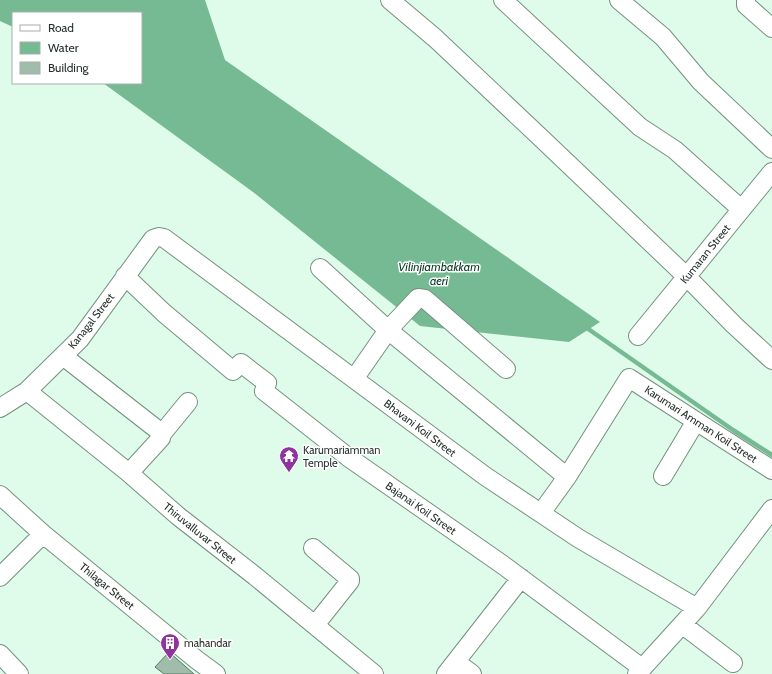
<svg xmlns="http://www.w3.org/2000/svg" width="772" height="674" font-family="Cabin,sans-serif">
	<rect width="100%" height="100%" fill="#dffcea"/>
	<path fill="#76ba94" d="M0 0H205L225 60 600 322 569 342 420 326 253 192 103 83H141V13H13V27L0 21Z"/>
	<g fill="none" stroke-linecap="round" stroke-linejoin="round">
		<path stroke="#76ba94" stroke-width="4.5" d="M584 326 733 430 772 455"/>
	</g>
	<path fill="#a0bcab" stroke="#5e7868" d="M169 652 194 674H164L155 667Z"/>
	<g fill="none" stroke-linecap="round" stroke-linejoin="round">
		<defs>
			<path id="street" d="M390 0 435 38 540 137 687 277 734 325 772 360
				M503 0 640 127 675 150 741 209
				M619 0 663 37 701 82 772 149
				M746 0V5L772 28
				M320 268 388 330 567 477
				M125 276 164 313 233 371 241 363 267 383 264 391 348 457 503 565 642 668
				M638 336 772 172
				M63 356 159 431 161 438 129 473
				M354 379 388 330 418 298 425 299 506 369
				M27 391 129 473 178 516 255 576 374 674
				M0 408 27 391 80 339 153 239 159 237 164 238 485 476 578 538 697 608
				M161 435 188 402
				M663 476 696 421
				M0 495 43 534 197 660 216 674
				M541 513 567 477 629 378 772 470
				M313 548 350 579V581L315 625
				M0 577 43 534
				M683 625 733 663
				M0 654 19 674
				M456 662 472 674
				M446 674 521 578
				M637 674 697 608 772 509"/>
		</defs>
		<use href="#street" stroke="#759080" stroke-width="20"/>
		<use href="#street" stroke="#fff" stroke-width="18"/>
	</g>
	<defs>
		<symbol id="temple-pin" viewBox="-11 -11 22 30"><path d="M0 17L-7.5 6A9.5 9.5 0 1 1 7.5 6Z" fill="#8f339e" stroke="#fff"/><path d="M0-6L5-2H3V0L6.5 2.5H4V6H1.5V3h-3V6H-4V2.5H-6.5L-3 0V-2H-5Z" fill="#fff"/></symbol>
		<symbol id="building-pin" viewBox="-11 -11 22 30"><path d="M0 17L-7.5 6A9.5 9.5 0 1 1 7.5 6Z" fill="#8f339e" stroke="#fff"/><path d="M-4-6H4V6H1V3H-1V6H-4ZM-2.5-4.3h1.7v1.8h-1.7ZM.8-4.3h1.7v1.8H.8ZM-2.5-1h1.7V.8h-1.7ZM.8-1h1.7V.8H.8Z" fill="#fff"/></symbol>
	</defs>
	<g fill-rule="evenodd">
		<use href="#temple-pin" x="278" y="445" width="22" height="30"/>
		<use href="#building-pin" x="159" y="632" width="22" height="30"/>
	</g>
	<g text-anchor="middle" dominant-baseline="central" stroke-width="3" stroke-linejoin="round" paint-order="stroke">
		<g font-size="11" fill="#26312b" stroke="#fff">
			<text transform="translate(705 254) rotate(-51)">Kumaran Street</text>
			<text transform="translate(91 321) rotate(-52)">Kanagal Street</text>
			<text transform="translate(701 424) rotate(33)">Karumari Amman Koil Street</text>
			<text transform="translate(420 428) rotate(37)">Bhavani Koil Street</text>
			<text transform="translate(421 508) rotate(35)">Bajanai Koil Street</text>
			<text transform="translate(200 533) rotate(39)">Thiruvalluvar Street</text>
			<text transform="translate(107 586) rotate(39)">Thilagar Street</text>
		</g>
		<g font-size="11" fill="#26312b" stroke="#fff" text-anchor="start">
			<text x="303" y="450">Karumariamman<tspan x="303" dy="13">Temple</tspan></text>
			<text x="184" y="643">mahandar</text>
		</g>
		<g font-size="12" font-style="italic" fill="#003921" stroke="#fff">
			<text x="439" y="266">Vilinjiambakkam<tspan x="439" dy="14">aeri</tspan></text>
		</g>
	</g>
	<rect x="12" y="12" width="130" height="72" fill="#ffffff" stroke="#a8adaa"/>
	<rect x="20" y="25" width="20" height="6" fill="#ffffff" stroke="#a8adaa"/>
	<text x="48" y="32" font-size="12" fill="#26312b">Road</text>
	<rect x="20" y="42" width="20" height="12" fill="#76ba94" stroke="#a8adaa"/>
	<text x="48" y="52" font-size="12" fill="#26312b">Water</text>
	<rect x="20" y="62" width="20" height="12" fill="#a0bcab" stroke="#a8adaa"/>
	<text x="48" y="72" font-size="12" fill="#26312b">Building</text>
</svg>
